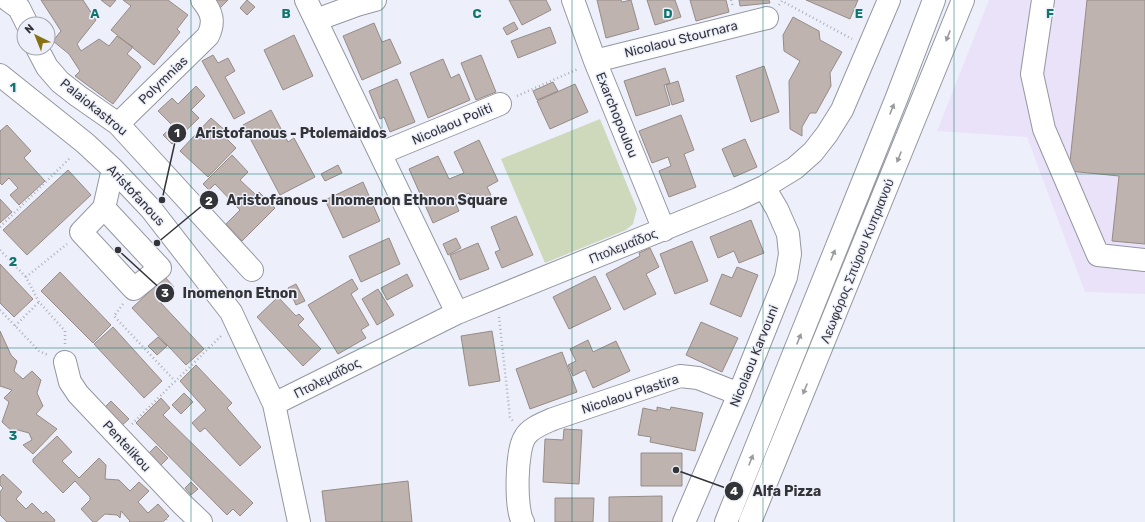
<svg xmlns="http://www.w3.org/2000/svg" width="1145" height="522" font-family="Rubik,sans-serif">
	<rect width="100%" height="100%" fill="#edf0fb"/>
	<path fill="#eae2f8" d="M989 0H1145V294L1085 292 1027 137 937 131Z"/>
	<path fill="#ced9bc" d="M600 119 637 209 633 224 626 230 545 263 501 159Z"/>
	<path fill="#beb3af" stroke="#968b87" d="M41 0H83L96 20 77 44 81 51 99 39 109 46 117 36 133 47 127 54 138 63 141 67 113 104 75 76 80 71 69 54 53 41 61 31Z
		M101 0H116L110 7Z
		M123 0H168L188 15 177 29 180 32 154 65 111 30 131 6Z
		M213 0H228L220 8Z
		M247 0 255 7 247 15 240 8Z
		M509 0H546L551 10 522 25Z
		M597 0H621L622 2 631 0 639 29 606 38Z
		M647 0H675L681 17 655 25Z
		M690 0H726L729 12 696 21Z
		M739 0H769L770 3 740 6Z
		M806 0H858L850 19Z
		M1087 0H1145V244L1112 241 1119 176 1069 171Z
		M793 17 819 31 820 40 842 52 830 73 831 86 816 113H810L802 127V136L790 129 789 81 800 61 784 51 783 35Z
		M514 22 518 29 507 35 503 28Z
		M374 23 382 42 390 39 401 63 362 80 343 36Z
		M550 27 556 43 518 58 511 41Z
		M294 35 313 76 283 90 264 50Z
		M213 55 218 63 228 58 235 71 225 77 245 113 234 119 202 61Z
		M481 55 496 92 476 100 461 63Z
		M443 59 451 78 459 74 470 100 428 118 410 73Z
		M764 66 779 112 751 122 736 76Z
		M665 68 670 83 664 85 670 105 636 116 624 81Z
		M397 79 415 122 390 132 384 117 380 119 369 91Z
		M678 81 684 101 672 105 666 85Z
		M553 82 558 91 537 100 533 91Z
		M575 84 588 112 550 129 537 101Z
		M196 86 205 96 191 110 199 118 172 144 163 135 173 126 158 111 172 98 178 104Z
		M271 110 288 142 294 138 315 177 280 195 243 125Z
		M681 115 694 150 684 154 696 187 669 197 659 171 671 166 668 157 652 163 639 131Z
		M211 118 227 132 224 136 236 148 208 177 180 151Z
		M7 125 31 151 24 158 45 181 19 205 10 195 18 188 9 178 2 185 0 183V131Z
		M745 139 757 167 734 177 722 149Z
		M479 140 498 181 487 187 491 195 474 203 469 193 454 200 459 211 433 223 409 169 438 156 449 179 464 173 454 152Z
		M232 155 248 172 240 180 256 195 259 192 275 208 242 241 226 224 240 210 215 184 209 190 203 184Z
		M338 165 342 173 325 181 321 174Z
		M68 170 91 195 27 255 3 230Z
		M363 182 380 221 343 238 325 200Z
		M0 199 12 212 0 223Z
		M516 216 533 255 502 268 495 252 500 250 491 227Z
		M751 220 764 253 739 263 734 251 718 258 710 237Z
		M389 238 400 264 361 282 349 256Z
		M456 238 461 248 448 255 443 244Z
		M692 241 708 281 675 294 660 254Z
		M478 243 489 269 460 280 450 255Z
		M650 248 659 267 646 274 656 294 624 310 606 274 640 256 639 253Z
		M0 264 33 299 14 317 0 303Z
		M737 267 758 275 741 317 710 304 722 274 732 278Z
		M60 272 111 325 93 343 41 291Z
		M407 274 413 286 387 300 381 288Z
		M595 276 611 309 569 329 553 297Z
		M165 277 174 287 159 301 204 349 186 365 132 308Z
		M352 279 358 289 351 294 369 325 361 330 366 338 338 354 308 305Z
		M296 284 305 301 296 305 288 288Z
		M378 289 394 315 377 325 362 299Z
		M278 297 296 316 299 314 304 319 298 325 321 349 303 366 257 317Z
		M701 322 738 338 722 372 686 355Z
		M113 327 162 381 144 398 94 344Z
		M0 331 11 355 17 361 14 371 23 379 32 371 41 380 37 393 43 406 36 414 57 429 33 454 23 445 32 440 29 433 18 430 13 432 2 422 9 402 4 398 12 390 0 386Z
		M492 331 500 381 469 386 461 336Z
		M158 337 167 346 157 355 148 346Z
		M588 340 593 352 616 341 630 371 593 388 585 370 573 376 568 365 576 361 570 349Z
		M562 352 577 392 530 409 516 369Z
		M196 365 232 403 227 408 261 447 240 466 205 428 200 432 192 423 206 410 180 381Z
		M184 393 193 402 181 414 172 405Z
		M161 398 170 408 163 415 253 503 240 516 233 509 227 515 136 423Z
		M111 401 129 419 119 428 102 410Z
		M657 407 670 410 671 407 703 413 695 451 650 442 651 437 638 435 643 408 657 411Z
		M564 429 582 430 579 484 543 482 545 439 563 440Z
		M57 436 72 452 62 461 79 478 99 458 106 465 105 479 119 480 130 491 139 482 149 491 138 502 148 513 158 504 169 516 163 522H129L130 521 121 511 120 518 117 515 105 514 96 522H93L81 509 90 500V497L75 481 63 493 33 462V459Z
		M156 446 168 458 160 466 148 454Z
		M641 453H682V486H641Z
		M3 474 22 492 16 499 26 509 32 503 43 514 46 511 55 520 54 522H7L0 515V492L3 488 0 485V477Z
		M408 481 412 522H326L322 491Z
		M191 482 198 489 191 495 185 488Z
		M662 496V522H609V497Z
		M555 498H594L593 522H555Z"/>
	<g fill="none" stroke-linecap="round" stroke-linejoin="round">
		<defs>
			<path id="minor" d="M8 0 19 8 27 24
				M306 0 457 313
				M573 0 595 61 664 230
				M1043 0 1032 74 1044 129 1098 255 1145 260
				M316 20 357 5 375 0
				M37 48 47 67 60 82 78 96 118 124 252 270
				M595 61 767 18
				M0 75 85 143 113 169 151 209 231 312 274 404 299 522
				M118 124 208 36C215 22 212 12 202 0
				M381 153 500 104
				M104 208 160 268 134 289 81 232 104 208 113 169
				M65 362 70 382 78 394 182 504 201 522
				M274 404 457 313 738 199 764 187 795 168 813 152 827 134 842 110 889 0
				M523 522C515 509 516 450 525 437 530 428 544 423 553 419L680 376 698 378 739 394
				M684 522 739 394 786 277 790 254 788 234 777 209 764 187"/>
			<path id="major" d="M726 522 897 97 934 0
				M750 522 963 0"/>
		</defs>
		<use href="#minor" stroke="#9497a0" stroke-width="24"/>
		<use href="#major" stroke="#9497a0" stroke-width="24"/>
		<path stroke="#aeb0b9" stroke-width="2.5" stroke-dasharray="1 3" stroke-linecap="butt" d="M731 0 733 7
			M779 5 782 1 852 39
			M517 96 578 69
			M0 227 71 157
			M0 250 26 277
			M123 304 114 316 175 381
			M0 310 39 351 48 355
			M499 317 510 417 513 421
			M15 326 39 302
			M65 344V331L39 302 26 277 67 244
			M132 424 221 336
			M163 522 169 517"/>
		<use href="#minor" stroke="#fff" stroke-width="22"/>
		<use href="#major" stroke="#fff" stroke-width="22"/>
	</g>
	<defs><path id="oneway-solid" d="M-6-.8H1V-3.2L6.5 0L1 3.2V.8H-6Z"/></defs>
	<g fill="#999a9c">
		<use href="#oneway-solid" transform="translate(948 36) rotate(111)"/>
		<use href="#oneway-solid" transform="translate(892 109) rotate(-68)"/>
		<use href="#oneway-solid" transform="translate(899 157) rotate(112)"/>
		<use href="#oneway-solid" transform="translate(833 255) rotate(-68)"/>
		<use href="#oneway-solid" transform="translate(799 339) rotate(-68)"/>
		<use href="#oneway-solid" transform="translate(805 389) rotate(112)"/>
		<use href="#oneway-solid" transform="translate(751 460) rotate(-68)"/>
	</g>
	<path fill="none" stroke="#0f766e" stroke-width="1" stroke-opacity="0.55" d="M191 0V522M382 0V522M572 0V522M763 0V522M954 0V522M0 174H1145M0 348H1145"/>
	<g text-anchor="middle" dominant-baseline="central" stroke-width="3" stroke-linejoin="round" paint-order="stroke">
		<g font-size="13" fill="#333438" stroke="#edf0fb">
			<text transform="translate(681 39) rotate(-14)">Nicolaou Stournara</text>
			<text transform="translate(163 80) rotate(-44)">Polymnias</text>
			<text transform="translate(94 107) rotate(39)">Palaiokastrou</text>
			<text transform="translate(617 115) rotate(68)">Exarchopoulou</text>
			<text transform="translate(452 124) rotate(-23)">Nicolaou Politi</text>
			<text transform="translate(136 195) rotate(47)">Aristofanous</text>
			<text transform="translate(623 246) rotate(-22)">Πτολεμαΐδος</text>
			<text transform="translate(857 261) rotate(-68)">Λεωφόρος Σπύρου Κυπριανού</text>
			<text transform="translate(754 356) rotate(-68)">Nicolaou Karvouni</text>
			<text transform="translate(327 378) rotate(-27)">Πτολεμαΐδος</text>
			<text transform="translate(630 394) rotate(-18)">Nicolaou Plastira</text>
			<text transform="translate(127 446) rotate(47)">Pentelikou</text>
		</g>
	</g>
	<g font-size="13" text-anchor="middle" font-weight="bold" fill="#0f766e" stroke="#edf0fb" stroke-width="3" stroke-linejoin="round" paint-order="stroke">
		<text x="95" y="18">A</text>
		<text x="286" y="18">B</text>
		<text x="477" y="18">C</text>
		<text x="668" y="18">D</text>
		<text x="859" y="18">E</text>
		<text x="1050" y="18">F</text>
		<text x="13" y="92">1</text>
		<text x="13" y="266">2</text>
		<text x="13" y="440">3</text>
	</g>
	<path fill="none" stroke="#333438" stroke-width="1.5" d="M162 200L177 133M157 243L209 200M118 250L165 293M676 470L734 491"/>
	<g fill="#333438" stroke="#edf0fb" stroke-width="1.5">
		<circle cx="162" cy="200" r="4"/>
		<circle cx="157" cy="243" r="4"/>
		<circle cx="118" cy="250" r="4"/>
		<circle cx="676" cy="470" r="4"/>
		<circle cx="177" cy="133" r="10"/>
		<circle cx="209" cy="200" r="10"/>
		<circle cx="165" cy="293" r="10"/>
		<circle cx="734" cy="491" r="10"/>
	</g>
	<g font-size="12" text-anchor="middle" font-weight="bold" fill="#fff">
		<text x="177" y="137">1</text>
		<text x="209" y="205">2</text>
		<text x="165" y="297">3</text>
		<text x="734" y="495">4</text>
	</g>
	<g font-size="14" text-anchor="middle" font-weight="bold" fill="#333438" stroke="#edf0fb" stroke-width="3" stroke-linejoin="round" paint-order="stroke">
		<text x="291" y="138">Aristofanous - Ptolemaidos</text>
		<text x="367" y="205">Aristofanous - Inomenon Ethnon Square</text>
		<text x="240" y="298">Inomenon Etnon</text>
		<text x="787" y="496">Alfa Pizza</text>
	</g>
	<g transform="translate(36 36) rotate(317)"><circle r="19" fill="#edf0fb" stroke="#a3a5ad"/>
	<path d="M0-3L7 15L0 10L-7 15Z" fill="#877213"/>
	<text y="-6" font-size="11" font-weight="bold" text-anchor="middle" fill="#333438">N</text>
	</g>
</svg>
